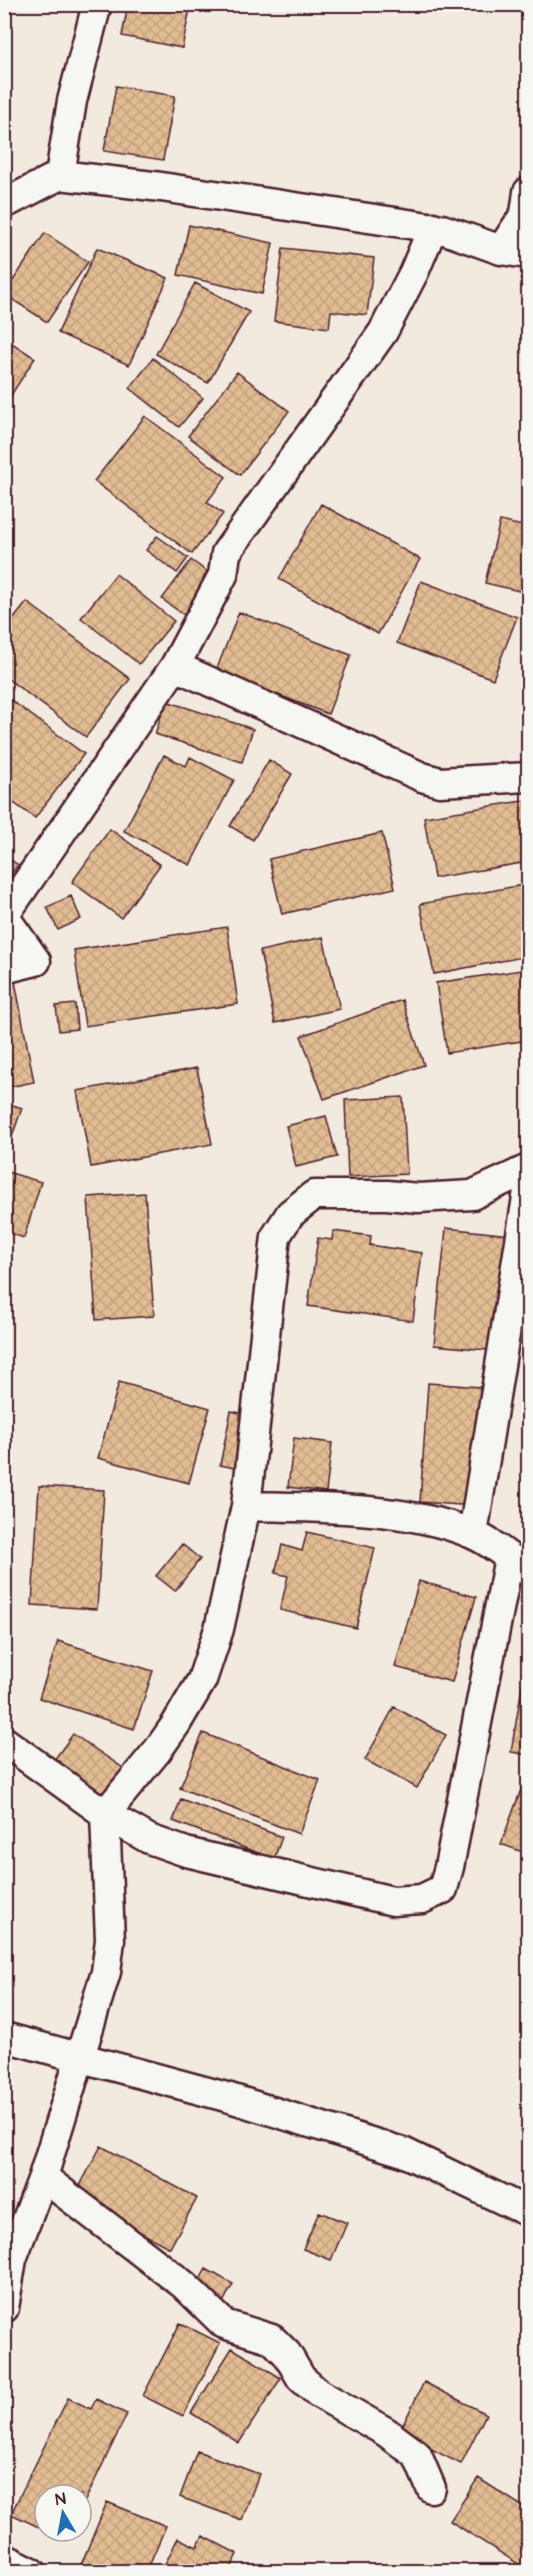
<svg xmlns="http://www.w3.org/2000/svg" width="533" height="2576" font-family="'Architects Daughter',sans-serif">
	<defs>
		<pattern id="building-cross-hatch" width="8" height="8" patternUnits="userSpaceOnUse" patternTransform="scale(1.5)"><rect width="8" height="8" fill="#e2bc93"/><path d="M0 0l8 8M0 8l8-8" fill="none" stroke="#c3a17f"/></pattern>
	</defs>
	<rect width="100%" height="100%" fill="#f2eadf"/>
	<filter id="ink" filterUnits="userSpaceOnUse"><feTurbulence type="fractalNoise" baseFrequency=".0167" numOctaves="2"/><feDisplacementMap in="SourceGraphic" scale="12" xChannelSelector="R" yChannelSelector="G"/><feConvolveMatrix kernelMatrix="1 2 1 2 8 2 1 2 1" color-interpolation-filters="sRGB"/></filter>
	<g filter="url(#ink)">
		<path fill="url(#building-cross-hatch)" stroke="#4a1f2b" stroke-width="1.5" d="M128 4H191L182 48 122 36Z
			M116 86 175 96 163 160 104 151Z
			M189 225 273 243 262 294 178 275Z
			M45 233 88 262 47 322 4 294Z
			M97 248 168 278 129 365 58 333Z
			M283 248 374 258 367 315 331 311 329 328 274 321Z
			M195 283 249 312 208 383 156 354Z
			M4 338 35 358 4 406Z
			M153 358 203 398 179 427 130 388Z
			M237 372 289 411 240 475 188 436Z
			M145 416 226 477 207 502 223 514 192 554 94 481Z
			M321 504 420 559 378 634 279 579Z
			M500 521 528 527V593L485 583Z
			M157 536 188 558 177 573 146 550Z
			M191 560 213 576 184 615 162 599Z
			M116 574 174 621 139 664 81 618Z
			M421 581 517 617 493 679 397 643Z
			M27 602 130 679 86 737 4 676V631Z
			M239 612 351 655 328 714 216 671Z
			M4 695 84 754 35 818 4 796Z
			M166 701 253 729 242 762 155 734Z
			M164 755 186 766 190 757 234 780 190 865 124 831Z
			M269 760 292 774 253 840 230 826Z
			M528 800V862L434 878 424 817Z
			M110 829 160 865 121 918 72 882Z
			M382 833 395 888 282 914 269 859Z
			M4 855 18 865 4 883Z
			M528 884V956L434 974 420 904Z
			M71 896 81 919 58 930 47 907Z
			M227 927 238 1004 85 1026 74 950Z
			M323 937 340 1009 275 1023 260 951Z
			M528 969V1040L447 1053 436 983Z
			M14 976 34 1082 4 1088V978Z
			M402 1000 424 1065 324 1099 301 1036Z
			M75 1004 77 1029 59 1031 56 1006Z
			M197 1068 212 1144 91 1167 77 1091Z
			M403 1097 407 1174 348 1177 345 1100Z
			M4 1102 22 1108 7 1151H4Z
			M326 1116 337 1157 296 1167 286 1126Z
			M4 1171 41 1182 24 1238 4 1231Z
			M145 1193 154 1316 96 1320 88 1197Z
			M446 1228 510 1235 498 1351 434 1345Z
			M333 1231 371 1236 370 1245 422 1253 413 1321 308 1306 318 1238 332 1240Z
			M119 1382 210 1408 189 1483 98 1458Z
			M428 1383 480 1387 473 1506 420 1502Z
			M231 1411 250 1415 239 1469 220 1465Z
			M294 1438 332 1443 326 1492 288 1487Z
			M39 1486 104 1490 97 1609 32 1605Z
			M307 1532 375 1548 356 1628 280 1610 288 1576 275 1573 282 1545 302 1551Z
			M182 1544 200 1559 175 1591 156 1576Z
			M8 1554 9 1627H4V1555Z
			M419 1581 476 1597 452 1682 395 1667Z
			M58 1641 153 1671 134 1729 39 1698Z
			M528 1651V1755L511 1752Z
			M394 1707 446 1735 417 1788 365 1760Z
			M203 1733 320 1780 299 1834 180 1788Z
			M73 1734 123 1768 104 1795 54 1760Z
			M523 1784 528 1786V1854L501 1844Z
			M181 1799 282 1837 274 1859 173 1821Z
			M101 2146 197 2198 170 2248 74 2197Z
			M319 2212 347 2223 331 2260 303 2249Z
			M206 2269 233 2284 221 2306 194 2290Z
			M180 2323 220 2343 183 2416 143 2396Z
			M232 2348 281 2378 239 2443 191 2413Z
			M424 2382 486 2414 461 2464 399 2433Z
			M68 2398 91 2409 96 2399 127 2414 81 2509V2495H45V2530L11 2514Z
			M197 2451 259 2474 242 2520 180 2497Z
			M478 2478 528 2510V2570L450 2521Z
			M107 2502 166 2526 146 2572H78Z
			M46 2531H70L66 2540Z
			M203 2536 238 2554 229 2572H161L178 2538 197 2547Z"/>
		<g fill="none" stroke-linecap="round" stroke-linejoin="round">
			<defs>
				<path id="minor" d="M60 175 161 187 442 229 501 250 528 254
					M4 204 60 175 72 101 97 4
					M501 250 525 214 528 192
					M175 666 422 777 440 782 528 777
					M4 916 175 666 223 575 226 553 383 332 414 272 433 227
					M4 916 36 961 4 969
					M246 1506C315 1507 407 1507 470 1533 491 1541 510 1559 528 1571
					M473 1534 528 1191
					M4 1741 105 1814 149 1839 186 1852 393 1901 422 1899 443 1889 449 1867 509 1558
					M4 2037 230 2098 403 2152 528 2212
					M43 2177 184 2285 224 2324 272 2339 287 2354 301 2378 318 2393 386 2432 417 2455 431 2488
					M4 2308 12 2259 43 2177 106 1972 110 1940 105 1814 157 1751 176 1724 202 1680 219 1629 246 1506 276 1236 290 1214 314 1195H387L418 1198 472 1195 528 1169
					M4 2558 32 2572"/>
			</defs>
			<use href="#minor" stroke="#4a1f2b" stroke-width="33"/>
			<use href="#minor" stroke="#f6f6f2" stroke-width="28"/>
		</g>
	</g>
	<rect width="533" height="2576" fill="none" stroke="#f6f6f2" stroke-width="24"/>
	<rect x="12" y="12" width="509" height="2552" fill="none" stroke="#4a1f2b" stroke-width="2" filter="url(#ink)"/>
	<g transform="translate(63 2513) rotate(350)"><circle r="28" fill="#f6f6f2" stroke="#b1a0a2" stroke-width="1.5"/>
	<path d="M0-4.5L10 22L0 15L-10 22Z" fill="#1f6fb2"/>
	<text y="-9" font-size="16" font-weight="bold" text-anchor="middle" fill="#4a1f2b">N</text>
	</g>
</svg>
